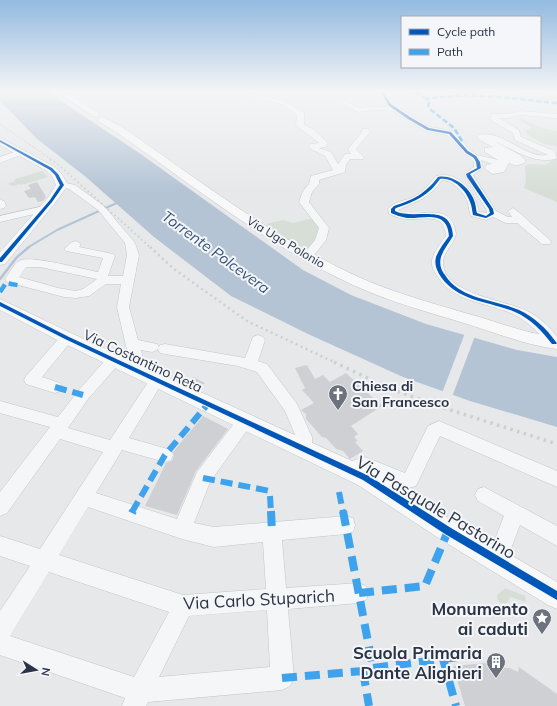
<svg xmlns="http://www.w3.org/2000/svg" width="557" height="706" font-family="Mulish,sans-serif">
	<rect width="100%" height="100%" fill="#e6e8ea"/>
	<path fill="#d6ded6" d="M518 92H538L557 95V102L512 98Z
		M519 118C525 118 526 121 531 123 538 128 549 129 557 131V146C545 145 536 141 527 134L526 130 531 128V127L520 121Z
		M557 157V202L524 188 526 181 525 166 530 164 546 165Z
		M42 171 48 177 21 185 20 184 13 186 8 184 15 181V179Z
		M313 218 323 229 309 251H306L266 224 283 220 293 223Z
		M505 588 525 596 526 602 510 597 507 603H500L497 598V595Z"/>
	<path fill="#b4c4d5" d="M0 92H48L142 155 303 270 351 295 426 324 517 350 557 357V427L470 401 403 377 308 334 231 296 154 237 86 177 36 138 8 109 0 102Z"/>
	<path fill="#e6e8ea" d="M465 333 475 336 452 397 442 393Z"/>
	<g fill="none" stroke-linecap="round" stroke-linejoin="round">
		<path stroke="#b4c4d5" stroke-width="2" d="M27 248 57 230 119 202"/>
		<path stroke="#b4c4d5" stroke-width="2.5" d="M0 279 17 257 29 247"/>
	</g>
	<path fill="#ced0d3" d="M37 182 46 197 43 201 38 202 35 197 29 198 24 191 31 189 28 185Z
		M307 365 315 379 323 375 330 382 346 373 382 406 351 426 358 434 354 437 358 441 355 442 363 451 350 459 343 451 336 449 326 438 322 437 306 419V414L301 410 314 403 302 390 305 388 295 368Z
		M193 377 205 383 199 388 187 382Z
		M203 416 228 429 196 471 177 515 145 506 166 463 172 461 174 456 173 452Z
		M498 662 501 668H509L518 672 519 667 557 694V706H465L453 666Z"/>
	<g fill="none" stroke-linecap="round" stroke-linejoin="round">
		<defs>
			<path id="minor" d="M233 92H244L283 101 304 112V124L306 126 313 129 328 143 325 147 319 148 331 152 338 164 345 154H351L348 149 362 132V129H368L370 132 356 149 364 157 363 159H350L346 165 345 172 319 180V184L312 192 309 202 329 228 326 240 312 258H304L302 256 315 240 319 228 299 202 303 191 309 184 311 176 333 170 325 156 309 148 310 144 319 143C312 136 302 132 296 124L297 115 281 104 234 93Z
				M379 92H385L393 104 412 116 430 127 453 131 470 150 477 155 498 160 485 152V148L493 147 478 139V135C504 129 524 159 548 155L515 140 513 133 491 120 490 118 493 114H508L521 111 557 114V118L521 115 508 118H499L519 130 521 137 554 151 557 157 556 159C533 164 514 150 494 141L520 155 526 161C522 166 514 166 509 163L504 172 493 174 485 169 486 165 492 164 481 160 483 168 473 175 496 211 508 217H512L508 211 513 208C516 209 544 235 550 240L551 242 550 244H542L517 223H506L493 217 486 220 471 216C469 212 469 208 468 203 465 193 453 180 442 180 429 199 417 201 398 210 412 223 451 196 456 234 454 244 444 251 443 262 442 294 506 300 527 311 539 317 549 326 557 337V347L549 346C539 333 528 321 513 314 486 302 455 303 438 277 434 272 431 266 432 260 434 251 441 243 446 236 444 212 425 220 408 219 401 219 396 217 389 214L388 209C393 202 404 201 411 198 422 193 429 185 436 176 459 170 475 192 479 212L487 213 486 209 464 174 474 167V162L447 135 425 131 394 111 373 110 358 112 338 101 343 100 359 108 373 106 388 107Z
				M452 92H481V93L478 95 455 94Z
				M20 150H23L24 152 23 154 0 163V157Z
				M62 182 75 185 104 206 135 243 139 255 129 307 138 340 157 344 159 347 157 350 152 352 141 350 143 359 137 372 132 373 127 372 125 368 129 359 117 307 121 284H106L89 296 76 298 64 297 7 282 5 279C9 274 15 262 21 260 34 256 82 269 98 272L103 258 66 251 64 249 72 242 76 241 81 244 79 247 113 254 115 256 108 276H123L127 255 125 243 98 210 69 189 59 187 57 185 59 183ZM26 267H40L97 279 83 289 76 291 58 288 19 277Z
				M0 199 5 202 6 206 4 208 0 209Z
				M44 206 49 209 47 211 0 222V216Z
				M67 333 72 335 74 338 42 377 60 383 62 387 60 391 55 393 26 384 24 380 26 376 62 335Z
				M258 335 263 337 265 340 258 361 267 364 297 404 312 437V449L310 454 304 456 298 454 296 449V437L285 411 257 372 238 366 165 354 160 353 158 349 160 345 165 344 245 358 253 337Z
				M114 355 119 356 121 360 119 364 88 399 68 428 110 440 152 376 157 374 162 376 164 380 129 438 171 450 173 455 171 460 165 462 122 450 96 493 177 519 197 472 239 417 245 415 251 417 253 422 210 482 194 523 214 527 346 516 353 518 355 525 353 532 346 534 282 540 286 588 359 583 366 586 369 593 366 600 359 603 288 609 294 678 290 686 282 690 148 702 146 706H122L125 698 0 655V611L30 566 0 556V536L40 549 103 452 60 439 7 513 0 516V492L50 427 0 413V401L58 417 78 391 109 356ZM88 507 182 539 214 547 263 542 266 589 183 595 59 555ZM49 572 169 612 134 677 10 636ZM267 610 270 667 159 677 189 616Z
				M439 421 557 471V487L440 436 416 486 403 489 364 473 360 478 354 480 348 478 345 472 352 461 365 457 405 473 428 426Z
				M484 487 557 526V546L520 525 504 567 497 570 490 567 487 560 504 516 478 501 475 495 478 489Z"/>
			<path id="major" d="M57 92H66L100 114 96 117 93 116Z
				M102 117 122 127C200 181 276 240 363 279 398 294 435 304 472 315 501 323 527 334 557 337V349C525 345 497 333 467 324 428 312 390 302 353 285 267 245 192 185 115 131L99 122 98 120 99 118Z
				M0 138 55 167 61 173 68 185 55 203 5 264 0 265V252L47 199 56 185 52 176 47 171 0 145Z
				M0 299 73 334 374 471 456 523 557 582V609L548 605 440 539 358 485 61 342 0 310Z"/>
		</defs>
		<use href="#minor" stroke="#c4c6c8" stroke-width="1"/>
		<use href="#major" stroke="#c2c5c8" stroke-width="1"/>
		<use href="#minor" fill="#f5f6f7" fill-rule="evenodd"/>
		<use href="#major" fill="#f8f8f8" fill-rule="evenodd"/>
		<path stroke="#cecfd2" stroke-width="1.5" stroke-dasharray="1 2" stroke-linecap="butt" d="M301 92 316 96
			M0 124 52 160"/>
		<path stroke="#cecfd2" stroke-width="2" stroke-dasharray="1.5 3" stroke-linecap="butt" d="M50 159 60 166 151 248"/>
		<path stroke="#cecfd2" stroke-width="2.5" stroke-dasharray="2 3.5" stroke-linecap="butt" d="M150 247 174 269 247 321 336 363"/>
		<path stroke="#cecfd2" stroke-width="3.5" stroke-dasharray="2.5 4.5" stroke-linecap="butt" d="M334 362 391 389 444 408 557 444"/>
		<path stroke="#3ea3ec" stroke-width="2.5" stroke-dasharray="5.5 2.5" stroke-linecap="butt" d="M415 92 427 99
			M462 141 454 128 430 109 428 105 430 100 427 99C470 91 514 99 557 103"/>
		<path stroke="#3ea3ec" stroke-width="4.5" stroke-dasharray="9 4.5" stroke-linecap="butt" d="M0 292 6 283 22 286"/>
		<path stroke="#3ea3ec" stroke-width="6" stroke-dasharray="12 6" stroke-linecap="butt" d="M55 387 83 395
			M203 478 270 491
			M339 492 343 512
			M270 496 271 512
			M132 512 165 455 207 405"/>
		<path stroke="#3ea3ec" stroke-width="8" stroke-dasharray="15 8" stroke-linecap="butt" d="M271 511 272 532
			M343 511 373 668
			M132 513 133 511
			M359 593 425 586 448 531
			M443 659 456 706
			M363 671 369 706
			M282 678 363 671 373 668 459 657"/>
		<defs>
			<path id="cycleway" d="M381 92H383L391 104 410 117 429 128 451 132 468 151 476 156 480 162 481 168 470 174 493 209 494 214 486 218 473 215C472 211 472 206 470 202 466 190 453 177 440 179 428 196 416 201 396 208L395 209V211C415 221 451 201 453 236 449 243 443 250 441 257 439 264 441 270 445 275 461 300 494 299 519 310 534 317 546 328 556 342L557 343 556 344H552C542 331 531 319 515 312 489 301 459 302 441 277 437 271 434 265 436 257 439 249 444 243 449 236 447 209 424 219 407 218 401 217 396 215 391 213V209L394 206C413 200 425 194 438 177 453 174 471 188 475 203 476 207 476 210 477 213L486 216 490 213 489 209 467 177 466 174 477 168 476 162 474 158 466 153 449 134 427 130 408 119 389 106Z
				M0 140 52 168 58 174 64 185 52 202 2 262H0V258L50 200 60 185 55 175 50 170 0 142Z
				M0 302 69 337 369 476 451 528 557 591V600L445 534 363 480 65 339 0 306Z"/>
		</defs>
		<use href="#cycleway" stroke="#f4f6f9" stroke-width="2"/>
		<use href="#cycleway" fill="#0057b8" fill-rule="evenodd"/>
	</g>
	<linearGradient id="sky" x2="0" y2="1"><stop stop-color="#93bae0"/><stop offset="0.48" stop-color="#f4f5f6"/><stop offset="1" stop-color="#f4f5f6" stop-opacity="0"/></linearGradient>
	<rect width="557" height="191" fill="url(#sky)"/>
	<defs>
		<symbol id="church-pin" viewBox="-11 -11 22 30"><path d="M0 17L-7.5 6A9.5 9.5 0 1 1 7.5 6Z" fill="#6c737f" stroke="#f4f6f9"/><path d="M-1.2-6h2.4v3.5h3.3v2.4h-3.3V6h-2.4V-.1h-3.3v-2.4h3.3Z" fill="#fff"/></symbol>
		<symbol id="sight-pin" viewBox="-11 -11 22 30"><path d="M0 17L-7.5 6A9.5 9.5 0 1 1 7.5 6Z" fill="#6c737f" stroke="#f4f6f9"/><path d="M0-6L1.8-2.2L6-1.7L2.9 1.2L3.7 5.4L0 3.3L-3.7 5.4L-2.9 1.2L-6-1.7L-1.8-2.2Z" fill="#fff"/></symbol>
		<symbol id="building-pin" viewBox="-11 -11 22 30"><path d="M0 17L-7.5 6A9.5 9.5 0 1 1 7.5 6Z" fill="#6c737f" stroke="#f4f6f9"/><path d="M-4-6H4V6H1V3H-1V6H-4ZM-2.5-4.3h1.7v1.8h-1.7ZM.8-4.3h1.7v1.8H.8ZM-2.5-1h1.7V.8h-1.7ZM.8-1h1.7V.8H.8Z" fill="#fff"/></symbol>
	</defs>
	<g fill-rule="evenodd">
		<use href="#church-pin" x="327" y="383" width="22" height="30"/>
		<use href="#sight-pin" x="531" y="607" width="22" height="30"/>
		<use href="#building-pin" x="485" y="651" width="22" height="30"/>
	</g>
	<g text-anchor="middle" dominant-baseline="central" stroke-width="4" stroke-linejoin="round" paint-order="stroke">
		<g font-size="12" fill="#2b3445" stroke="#f4f6f9">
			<text transform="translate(286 242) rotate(31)">Via Ugo Polonio</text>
		</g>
		<g font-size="14" fill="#2b3445" stroke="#f4f6f9">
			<text transform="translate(143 361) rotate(25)">Via Costantino Reta</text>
		</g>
		<g font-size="14" font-weight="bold" fill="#2b3445" stroke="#f4f6f9" text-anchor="start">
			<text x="352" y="386">Chiesa di<tspan x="352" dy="16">San Francesco</tspan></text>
		</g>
		<g font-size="15" font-style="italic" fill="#34527a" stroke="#f4f6f9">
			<text transform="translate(216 252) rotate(36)">Torrente Polcevera</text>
		</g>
		<g font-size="17" fill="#2b3445" stroke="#f4f6f9">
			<text transform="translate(436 507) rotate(31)">Via Pasquale Pastorino</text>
			<text transform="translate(259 599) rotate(-3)">Via Carlo Stuparich</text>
		</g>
		<g font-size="17" font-weight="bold" fill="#2b3445" stroke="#f4f6f9" text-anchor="end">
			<text x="528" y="608">Monumento<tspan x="528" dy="20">ai caduti</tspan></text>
			<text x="482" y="652">Scuola Primaria<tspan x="482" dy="20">Dante Alighieri</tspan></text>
		</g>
	</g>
	<rect x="401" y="16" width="140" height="52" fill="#f4f6f9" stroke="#a4a8b1"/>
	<rect x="409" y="29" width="20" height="6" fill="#0057b8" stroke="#a4a8b1"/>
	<text x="437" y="36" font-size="12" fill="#2b3445">Cycle path</text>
	<rect x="409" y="49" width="20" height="6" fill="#3ea3ec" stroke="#a4a8b1"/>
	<text x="437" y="56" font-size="12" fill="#2b3445">Path</text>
	<g transform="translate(36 670) rotate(101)" stroke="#f4f6f9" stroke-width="3" paint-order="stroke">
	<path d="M0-3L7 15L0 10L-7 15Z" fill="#2b3445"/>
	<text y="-6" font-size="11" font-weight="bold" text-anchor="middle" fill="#2b3445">N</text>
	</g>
</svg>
